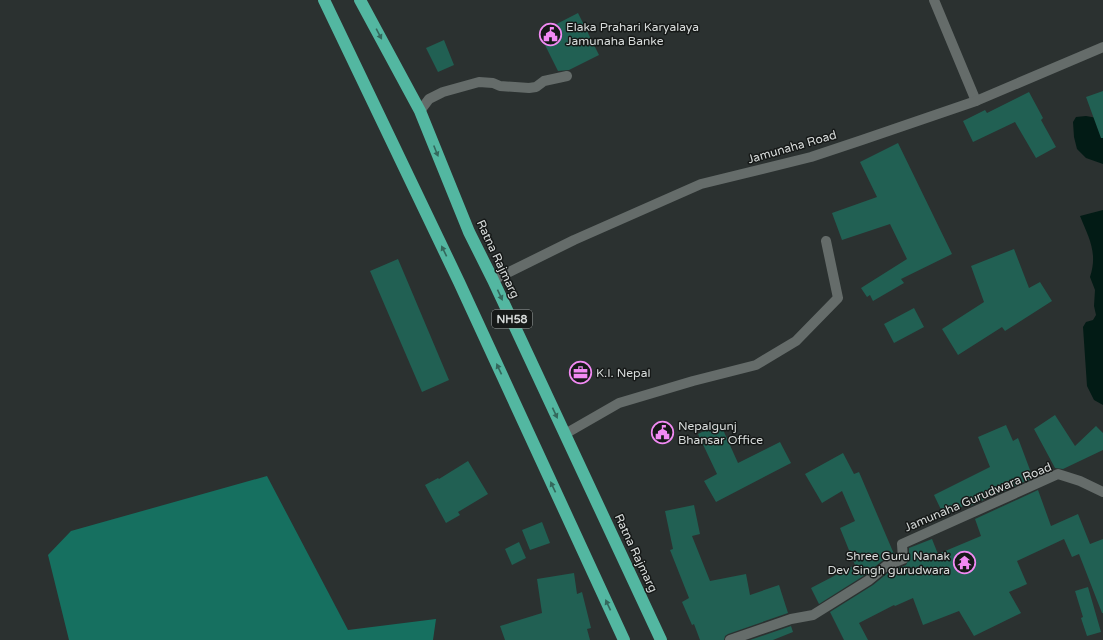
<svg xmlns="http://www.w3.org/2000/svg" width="1103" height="640" font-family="'Varela Round',sans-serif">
	<rect width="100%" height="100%" fill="#2b3130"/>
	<path fill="#167060" d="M267 476 348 630 436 619 433 640H69L48 555 71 531Z"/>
	<path fill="#021b15" d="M1086 116 1103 119V164L1086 158 1077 149 1074 137 1073 122 1076 117Z
		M1103 210V405L1094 400 1087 386 1083 327 1086 322 1093 320 1096 315 1094 306 1095 290 1090 277C1098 253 1089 238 1080 216Z"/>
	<path fill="#216053" d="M578 13 599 55 569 70 558 71 539 33Z
		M444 40 454 65 438 72 426 48Z
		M1103 91V138H1101L1086 97Z
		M1029 92 1043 118 1041 120 1056 147 1036 158 1015 122 973 142 963 121 985 110 987 113Z
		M898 143 952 254 901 279 904 283 873 301 870 295 867 297 861 288 907 259 890 224 842 240 832 213 877 197 860 162Z
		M1014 249 1029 288 1040 282 1052 301 1005 331 1002 327 958 355 942 329 984 302 971 266Z
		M398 259 449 380 422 392 370 271Z
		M914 308 924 327 894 343 884 324Z
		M1055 415 1075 446 1096 426 1103 433V450L1063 469 1055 468 1034 429Z
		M720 423 738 463 780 442 791 463 716 502 704 481 717 474 698 434Z
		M1006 425 1013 441 1018 438 1033 478 970 506 969 503 944 516 934 495 990 467 978 437Z
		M843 453 854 474 859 472 894 554 896 553V555L882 561 865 575 819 604 811 588 855 565 840 528 855 521 842 491 822 503 805 474Z
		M468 461 488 494 458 512 460 515 446 523 425 485 438 478 439 479Z
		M1038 490 1051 526 1078 514 1090 544 1103 539V613H1102L1079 554 1072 557 1064 539 1017 561 1027 584 1009 592 1021 613 974 636 959 611 923 625 913 598 895 606 894 605 859 623 868 640H844L830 612 873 585 889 572 906 565 909 559V548L932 539 938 554 981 536 975 519Z
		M694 505 700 534 692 536 710 581 746 574 750 595 779 585 788 613 728 634 725 636 724 640H700L694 624 692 625 682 602 689 598 670 550 673 549 665 511Z
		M542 522 550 543 530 550 522 530Z
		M519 542 526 558 512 565 505 549Z
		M574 573 577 594 582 592 591 628 587 629 590 640H505L500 626 542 613 537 579Z
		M1088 587 1101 632 1087 636 1081 618 1083 617 1075 591Z
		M791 626 793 632 773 640H750Z"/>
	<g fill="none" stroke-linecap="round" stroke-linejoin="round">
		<path stroke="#656c6a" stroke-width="10" d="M420 111 429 99 443 92 479 82 493 83 500 86 529 88 536 87 544 81 567 76"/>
		<path stroke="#656c6a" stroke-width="10" d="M934 0 976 101
			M565 434 619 403 693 381 756 365 796 341 838 298 826 241
			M730 640 791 619 813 615 869 580 886 566 903 559 902 544 1058 474 1080 481 1103 492"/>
		<path stroke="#656c6a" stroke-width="10" d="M493 280 574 240 701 184 811 157 862 140 976 101 1103 47"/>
		<path stroke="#53b7a1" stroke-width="12" d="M324 0 459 282 624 640
			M360 0 420 111 469 232 493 280 661 640"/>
	</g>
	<defs><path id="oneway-solid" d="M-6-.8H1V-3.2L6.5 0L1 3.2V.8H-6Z"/></defs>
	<g fill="#34685c">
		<use href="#oneway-solid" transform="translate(379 34) rotate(62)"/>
		<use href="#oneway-solid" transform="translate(436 151) rotate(68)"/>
		<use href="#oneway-solid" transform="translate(444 251) rotate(-116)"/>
		<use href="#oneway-solid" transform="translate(500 295) rotate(65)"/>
		<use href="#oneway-solid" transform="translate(499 369) rotate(-115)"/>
		<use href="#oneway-solid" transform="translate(555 413) rotate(65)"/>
		<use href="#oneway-solid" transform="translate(553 487) rotate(-115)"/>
		<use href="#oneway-solid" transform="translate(608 605) rotate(-115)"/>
	</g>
	<defs>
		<symbol id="civic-ring" viewBox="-11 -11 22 22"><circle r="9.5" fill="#161918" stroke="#f28af3" stroke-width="1.5"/><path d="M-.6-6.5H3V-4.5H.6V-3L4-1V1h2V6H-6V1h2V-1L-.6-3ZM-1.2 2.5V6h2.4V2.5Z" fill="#f28af3"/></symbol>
		<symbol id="office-ring" viewBox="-11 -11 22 22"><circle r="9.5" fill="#161918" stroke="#f28af3" stroke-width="1.5"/><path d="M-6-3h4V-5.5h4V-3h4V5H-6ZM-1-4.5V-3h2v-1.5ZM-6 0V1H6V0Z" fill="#f28af3"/></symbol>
		<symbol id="temple-ring" viewBox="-11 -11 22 22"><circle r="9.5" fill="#161918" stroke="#f28af3" stroke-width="1.5"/><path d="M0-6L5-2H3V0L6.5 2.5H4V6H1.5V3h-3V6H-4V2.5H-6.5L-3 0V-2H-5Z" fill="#f28af3"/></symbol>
	</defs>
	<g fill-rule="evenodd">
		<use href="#civic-ring" x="538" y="22" width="25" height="25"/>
		<use href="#office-ring" x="568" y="360" width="25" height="25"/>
		<use href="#civic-ring" x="650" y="420" width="25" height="25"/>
		<use href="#temple-ring" x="952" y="550" width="25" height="25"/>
	</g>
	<g text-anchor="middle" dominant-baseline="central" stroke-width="3" stroke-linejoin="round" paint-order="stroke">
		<rect fill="#161918" stroke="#9da1a0" stroke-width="1" x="492" y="310" width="40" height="18" rx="3"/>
		<g font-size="11" font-weight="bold" fill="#d7dbda">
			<text x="512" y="319">NH58</text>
		</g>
		<g font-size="12" fill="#d7dbda" stroke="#161918" text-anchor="start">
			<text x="566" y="27">Elaka Prahari Karyalaya<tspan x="566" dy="14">Jamunaha Banke</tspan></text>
			<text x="596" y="373">K.I. Nepal</text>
			<text x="678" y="426">Nepalgunj<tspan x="678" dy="14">Bhansar Office</tspan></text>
			<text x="950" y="556" text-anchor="end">Shree Guru Nanak<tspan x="950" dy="14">Dev Singh gurudwara</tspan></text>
		</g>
		<g font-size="12" fill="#d7dbda" stroke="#161918">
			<text transform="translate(792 147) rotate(-16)">Jamunaha Road</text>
			<text transform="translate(498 259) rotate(65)">Ratna Rajmarg</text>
			<text transform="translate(978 497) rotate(-23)">Jamunaha Gurudwara Road</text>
			<text transform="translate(636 553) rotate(65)">Ratna Rajmarg</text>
		</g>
	</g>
</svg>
